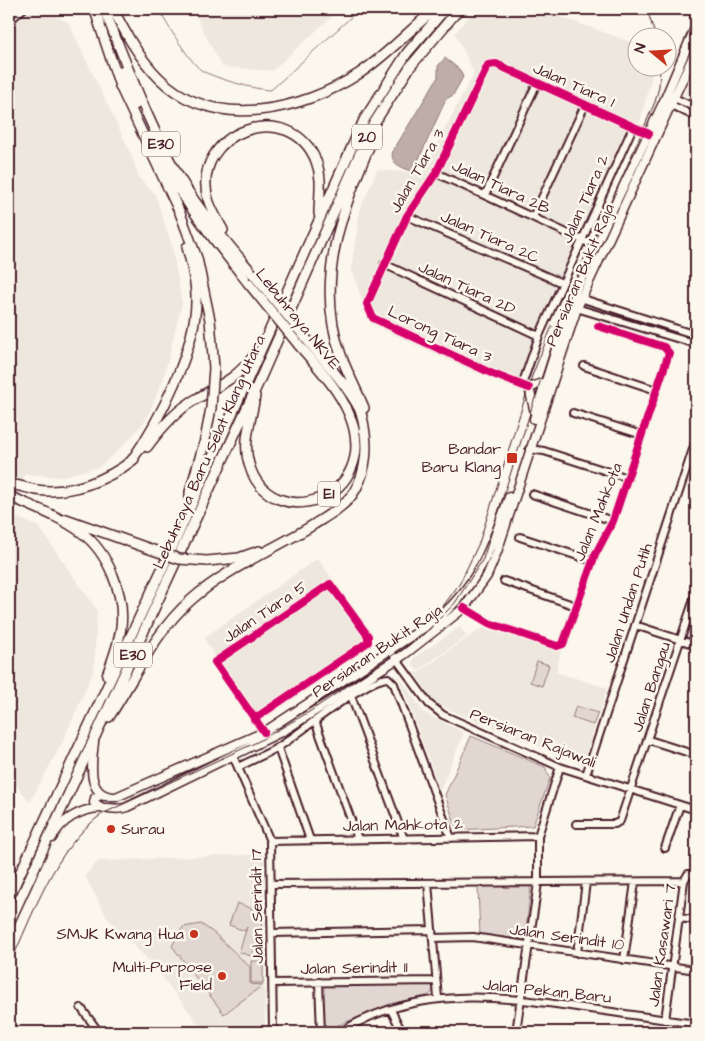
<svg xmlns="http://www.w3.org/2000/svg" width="705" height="1041" font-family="'Architects Daughter',sans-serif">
	<rect width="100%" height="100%" fill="#fbf7ec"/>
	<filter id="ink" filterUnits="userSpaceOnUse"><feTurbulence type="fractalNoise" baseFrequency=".02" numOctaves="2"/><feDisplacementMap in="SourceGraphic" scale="10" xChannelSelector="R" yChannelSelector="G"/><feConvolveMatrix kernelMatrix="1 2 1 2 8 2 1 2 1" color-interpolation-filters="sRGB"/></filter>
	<g filter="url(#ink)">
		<path fill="#eee7de" d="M9 9H37L68 22 132 156 139 178 155 194 172 246 182 303 163 380 146 420 121 448 99 467 59 477 25 474 9 514 39 527 97 610 94 670 63 741 30 802 9 776Z
			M192 9H340L272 71 222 67Z
			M481 9H538L637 44 638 68H650L652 76 640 122 565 289 544 331 522 392 461 366 371 324 351 269 360 210 377 170 422 173 474 73 455 33 467 19Z
			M696 69V100L684 94Z
			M318 558 333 580 328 584 366 636 365 641 255 716 206 642 205 637Z
			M460 627 467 636 417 671 412 663 415 657Z
			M482 628 561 651 556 672 607 688 583 764 455 712 437 704 431 697 415 674Z
			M398 674 423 712 464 733 440 790Z
			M264 854 265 1030 267 1032H205L153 965 108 919 85 876 98 861Z"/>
		<path fill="#e2d7d0" stroke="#967b7e" d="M696 606V640L686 637Z
			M537 661 549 665 542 686 530 682Z
			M576 706 598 713 593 725 572 718Z
			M471 736 545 767 550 778 533 826 457 830 445 795Z
			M531 885 525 939 480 935 478 887Z
			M237 903 253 909 252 914 264 918 251 956 239 952 247 927 245 931 229 925Z
			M201 924 214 933 250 967V984L263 985 224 1014 172 946 183 927Z
			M251 961H263V983H251Z
			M428 983 434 988 430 995 390 1004 324 1031 323 986Z"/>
		<path fill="#bfadaa" stroke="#907477" d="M445 58 460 70 463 77 453 95 446 99 414 170 411 171C401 167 389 163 393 151L438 77V66Z"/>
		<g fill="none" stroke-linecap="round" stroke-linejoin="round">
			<path stroke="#907477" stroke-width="1" d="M159 9C164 21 191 63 201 70 214 78 256 90 271 90L360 9"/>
			<defs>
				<path id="minor" d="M9 21 23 9
					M670 96 696 108
					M667 103 696 117
					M436 173 595 246
					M485 195 537 83
					M407 216 562 283
					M533 217 585 105
					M384 264 539 336
					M577 297 696 335
					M573 307 696 344
					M584 366 656 390
					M522 385 539 336 633 127
					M529 388 493 374 373 318 367 304 407 216 436 173 488 65 496 64 649 134
					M573 413 642 435
					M529 449 544 451 628 478
					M532 494 613 521
					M520 537 593 561
					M504 581 576 606
					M464 608 489 623 557 646 563 644 595 555 613 521 669 353 664 347 598 326
					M635 625 696 645
					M389 649 429 704 443 715 560 767 696 810
					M351 696 404 839
					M254 719 368 642V636L330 584 215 662 264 732
					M315 721 358 839
					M649 740 696 755
					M278 748 310 840
					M233 756 270 841 273 1032
					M238 767C252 760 267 754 280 746 303 731 365 679 388 678L394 684 451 838
					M586 775 696 440
					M576 824H615L620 821 696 593
					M270 841 538 836
					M665 848 680 805
					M428 883 438 998
					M271 884 684 881
					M679 918 696 920
					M272 933 432 930
					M433 938 473 937 696 970
					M577 953 586 882
					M624 960 635 882
					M319 982 321 1032
					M273 983 436 981
					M81 1008 99 1032
					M391 1010 402 1032
					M665 1020 684 881 688 874 696 875
					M341 1032C414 985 501 996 583 1008 621 1013 658 1019 696 1024
					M516 1032 538 883V836L560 767"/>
				<path id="major" d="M535 413 529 388 545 382
					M534 419 570 305 595 246 664 101 695 28V9
					M94 742C92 762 85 798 116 797L264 732 439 618C481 580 491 548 509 497
					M101 807 94 803 95 798 100 795 105 796
					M52 838C61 820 80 809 100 808 110 807 118 811 127 807L283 731 405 654 464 608 487 576 497 552 577 308 696 50"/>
				<path id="highway" d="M94 9 100 24
					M104 9C127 65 148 124 179 177 200 212 227 243 253 274
					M113 9C126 34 139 58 159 78 213 132 303 111 360 73 387 55 410 30 435 9
					M98 20 120 86 180 213 197 258 210 320 214 368
					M120 71 135 105
					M149 137C175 191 212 237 249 284
					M223 230C218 220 211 210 208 199 190 132 290 96 316 161 323 179 319 195 319 214
					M255 396C252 418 242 442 249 464 269 536 385 500 349 414 338 388 316 365 298 344
					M364 408C357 390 347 373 341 355 313 278 344 206 374 135
					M147 447C161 428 177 409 198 398 223 383 234 380 254 356
					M130 463C159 422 198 346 196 296 196 279 191 263 187 247
					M9 484C18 485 27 488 36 490 70 495 108 480 134 459
					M9 496C33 507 59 516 81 532 108 552 125 594 121 627 119 644 113 659 107 675
					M190 503V492L205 440 211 408
					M66 519 150 549
					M207 561 239 558 259 551
					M109 717C135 678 155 631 191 600 227 568 273 550 313 525 327 516 342 508 352 495 364 478 368 455 365 434 364 426 363 416 359 408 345 382 322 359 304 336
					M9 897 176 539 364 120 407 53 445 9
					M9 923 257 386 371 128 410 67 459 9"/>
			</defs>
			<use href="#minor" stroke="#4a1f2b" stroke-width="10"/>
			<use href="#major" stroke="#4a1f2b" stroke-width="11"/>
			<use href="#highway" stroke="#4a1f2b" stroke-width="12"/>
			<use href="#minor" stroke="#fbf7ec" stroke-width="6"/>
			<use href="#major" stroke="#fbf7ec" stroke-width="8"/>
			<use href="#highway" stroke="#fbf7ec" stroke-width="9"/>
			<path stroke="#4a1f2b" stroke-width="1" d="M647 9 656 38
				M438 613 460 583 479 543 532 376 552 326
				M9 966C34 913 54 849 102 814L257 742 309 712 424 634 455 603 483 559 561 317 655 102 659 87 660 68"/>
			<defs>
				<path id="highway-bridge" d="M253 274 304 336
					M249 284 298 344
					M211 408 214 368
					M150 549 179 559 207 561"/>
			</defs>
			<use href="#highway-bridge" stroke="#4a1f2b" stroke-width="12" stroke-linecap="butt"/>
			<use href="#highway-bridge" stroke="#fbf7ec" stroke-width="9"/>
			<defs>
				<path id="cycleway" d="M529 388 493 374 373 318 367 304 407 216 436 173 488 65 496 64 649 134
					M464 608 489 623 557 646 563 644 595 555 613 521 669 353 664 347 598 326
					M254 719 368 642V636L330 584 215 662 264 732"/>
			</defs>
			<use href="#cycleway" stroke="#fbf7ec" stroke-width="11"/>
			<use href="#cycleway" stroke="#d6006c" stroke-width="8"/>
		</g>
	</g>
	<g fill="#c8321e" stroke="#fbf7ec" stroke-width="2">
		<rect x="506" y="452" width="12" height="12" rx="2.5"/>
		<circle cx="111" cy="829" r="5"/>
		<circle cx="194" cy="934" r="5"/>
		<circle cx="222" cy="976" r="5"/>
	</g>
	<g text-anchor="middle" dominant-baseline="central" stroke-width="5" stroke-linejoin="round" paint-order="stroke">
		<g fill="#fbf7ec" stroke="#7f6065" stroke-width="1">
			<rect x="352" y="124.5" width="30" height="25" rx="4"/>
			<rect x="142" y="131.5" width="38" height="25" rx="4"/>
			<rect x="318" y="481.5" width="22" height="25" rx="4"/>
			<rect x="114" y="642.5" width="38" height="25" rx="4"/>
		</g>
		<g font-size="15" font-weight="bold" fill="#4a1f2b">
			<text x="367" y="137">20</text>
			<text x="161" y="144">E30</text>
			<text x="329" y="494">E1</text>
			<text x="133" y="655">E30</text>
		</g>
		<g font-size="16" fill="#4a1f2b" stroke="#fbf7ec">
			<text transform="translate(574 85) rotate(24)">Jalan Tiara 1</text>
			<text transform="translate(417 171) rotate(-60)">Jalan Tiara 3</text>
			<text transform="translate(501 187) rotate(25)">Jalan Tiara 2B</text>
			<text transform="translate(585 199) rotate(-66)">Jalan Tiara 2</text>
			<text transform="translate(490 237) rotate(24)">Jalan Tiara 2C</text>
			<text transform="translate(580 275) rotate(-67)">Persiaran Bukit Raja</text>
			<text transform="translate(467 288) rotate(25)">Jalan Tiara 2D</text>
			<text transform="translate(298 319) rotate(51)">Lebuhraya NKVE</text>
			<text transform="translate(440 334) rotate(25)">Lorong Tiara 3</text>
			<text transform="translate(209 452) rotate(-66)">Lebuhraya Baru Selat Klang Utara</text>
			<text transform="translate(598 512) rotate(-68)">Jalan Mahkota</text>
			<text transform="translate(628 603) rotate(-72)">Jalan Undan Putih</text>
			<text transform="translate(265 612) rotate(-34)">Jalan Tiara 5</text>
			<text transform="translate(377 651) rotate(-34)">Persiaran Bukit Raja</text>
			<text transform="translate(651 687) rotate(-72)">Jalan Bangau</text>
			<text transform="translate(533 738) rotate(22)">Persiaran Rajawali</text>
			<text transform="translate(403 825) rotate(-1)">Jalan Mahkota 2</text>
			<text transform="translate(257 906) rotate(-91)">Jalan Serindit 17</text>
			<text transform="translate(567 937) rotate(8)">Jalan Serindit 10</text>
			<text transform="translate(662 945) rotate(-82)">Jalan Kasawari 7</text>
			<text transform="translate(354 968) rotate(-1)">Jalan Serindit 11</text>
			<text transform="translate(547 991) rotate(6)">Jalan Pekan Baru</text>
		</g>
		<g font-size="16" fill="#4a1f2b" stroke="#fbf7ec" text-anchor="end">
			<text x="501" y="449">Bandar<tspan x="501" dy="18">Baru Klang</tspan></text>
			<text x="121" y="829" text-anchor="start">Surau</text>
			<text x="184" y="934">SMJK Kwang Hua</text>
			<text x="212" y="967">Multi-Purpose<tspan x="212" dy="18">Field</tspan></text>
		</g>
	</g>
	<rect width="705" height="1041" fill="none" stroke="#fbf7ec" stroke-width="30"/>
	<rect x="15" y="15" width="675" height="1011" fill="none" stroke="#4a1f2b" stroke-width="2" filter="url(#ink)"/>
	<g transform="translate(652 52) rotate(288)"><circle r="24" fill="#fbf7ec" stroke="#b4a19f"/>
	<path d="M0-4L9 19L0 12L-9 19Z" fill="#c8321e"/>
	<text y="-8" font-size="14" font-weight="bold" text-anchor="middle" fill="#4a1f2b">N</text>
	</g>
</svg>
